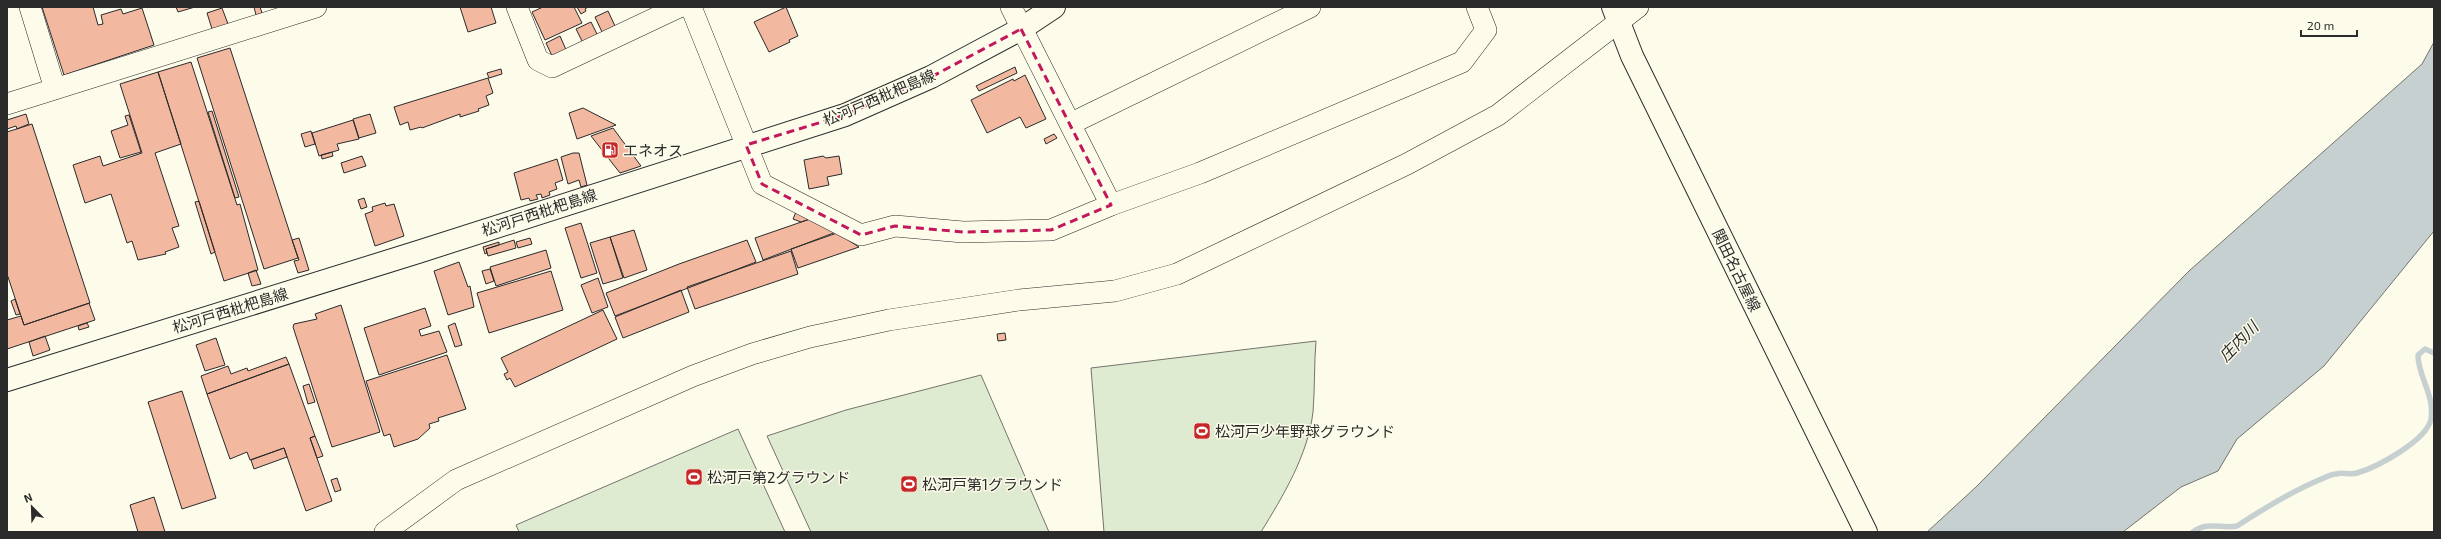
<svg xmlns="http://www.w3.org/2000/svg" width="2441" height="539" font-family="'Exo 2','Noto Sans JP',sans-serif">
	<rect width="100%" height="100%" fill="#fdfbea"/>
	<path fill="#deebd1" stroke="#74746e" d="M1316 341C1314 364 1315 388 1313 412 1308 455 1283 496 1261 532H1104L1091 368Z
		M981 375 1049 532H811L767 436 846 410Z
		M738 429 785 532H519L516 525Z"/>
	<path fill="#c7d0d0" stroke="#74746e" d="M2434 42V231L2324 366 2237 439 2218 471 2181 487 2123 532H1927L1976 487 2189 271 2422 64Z"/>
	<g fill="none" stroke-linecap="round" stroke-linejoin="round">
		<path stroke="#c7d0d0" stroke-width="5.5" d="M2193 532C2207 521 2222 529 2237 526 2263 509 2291 492 2319 480 2324 478 2331 474 2336 474 2343 472 2350 475 2357 473 2378 467 2427 440 2431 419 2435 395 2418 377 2418 355L2425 349 2434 353"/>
	</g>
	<path fill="#f2b8a0" stroke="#2b2b2b" d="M42 7H93L98 25 103 24 101 15 121 9 123 14 142 8 154 45 64 75Z
		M176 7H195L178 12Z
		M254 7H260L262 13 256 15Z
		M460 7H491L496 23 468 32Z
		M543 7H574L582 23 545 40 532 12Z
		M577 7H588L585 9 586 11 581 14Z
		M786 7 798 36 789 40 790 42 769 52 754 22Z
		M222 8 228 24 212 29 207 13Z
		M608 11 615 26 602 32 595 17Z
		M591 22 598 36 583 43 576 29Z
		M560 36 567 52 553 58 546 43Z
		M230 48 298 258 264 269 197 58Z
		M191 62 237 205 240 204 258 270 224 281 158 72Z
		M1015 67 1017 73 979 91 976 86Z
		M501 69 502 74 489 78 487 73Z
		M158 72 181 144 155 153 179 226 172 228 179 247 165 252 166 254 138 260 132 241 127 243 111 194 85 203 73 165 100 156 103 166 142 153 120 84Z
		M1025 75 1046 119 1026 128 1020 117 987 133 971 100 1013 79 1014 81Z
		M488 78 493 93 486 96 489 105 478 109 479 111 460 117V114L422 128 421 127 410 130 408 122 400 125 394 107Z
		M583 108 616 125 577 139 569 113Z
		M212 111 239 197 235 198 208 112Z
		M26 114 29 124 17 129 16 126 7 129V120Z
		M370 114 376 133 359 138 353 119Z
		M129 115 141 152 120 158 111 131 128 125 125 116Z
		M353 120 359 139 337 144 339 150 319 156 312 133Z
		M32 124 90 303 24 325 7 274V132Z
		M613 128 641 166 620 173 591 136Z
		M311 131 315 144 305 147 301 134Z
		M1054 134 1057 138 1046 144 1044 139Z
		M332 152 333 156 322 159 321 155Z
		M573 153H579L587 185 581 187 579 180 568 184 561 157Z
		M362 156 366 166 344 173 341 163Z
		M823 156 826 158 839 156 842 174 827 177 829 185 809 189 804 160Z
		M557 159 563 180 555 183 557 189 549 192 550 195 542 198 541 194 536 195 538 199 530 201 529 198 521 200 514 173Z
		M364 198 367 207 361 209 358 200Z
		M199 201 215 252 211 254 195 202Z
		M385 203 386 206 394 204 404 236 375 246 365 214 373 211 372 207Z
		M796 212 810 219 801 222 793 219Z
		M810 219 836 232 763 260 755 238Z
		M581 223 597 273 581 278 565 228Z
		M634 230 647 270 624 278 610 237Z
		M837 233 859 247 798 268 791 249Z
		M610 237 623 278 603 284 590 243Z
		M299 238 309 270 298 273 294 261 299 260 292 240Z
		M530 238 532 244 518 248 516 242Z
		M514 240 516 248 488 256 486 249Z
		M747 240 756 262 615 316 606 293 679 264Z
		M499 242V245L486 249 487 253 485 254 483 247Z
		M546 250 551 268 496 286 490 267Z
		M791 251 798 274 695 309 687 287Z
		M459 262 468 287 470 286 474 307 448 315 434 271Z
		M490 269 494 281 486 284 482 271Z
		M256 270 261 284 252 286 248 273Z
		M551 271 563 310 489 333 477 293Z
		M598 278 608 307 592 313 581 285Z
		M681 290 689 312 623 338 615 317Z
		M15 299 20 314 16 315 11 301Z
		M89 303 95 320 7 349V320L21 316 24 325Z
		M341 305 380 432 332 447 293 327 294 324 317 319 315 314Z
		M425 308 431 326 419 330 421 336 439 331 447 352 379 375 364 328Z
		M603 310 617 339 515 387 510 378 507 380 504 374 508 372 501 358Z
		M87 323 89 327 79 330 78 326Z
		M455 323 462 345 455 347 448 326Z
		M1005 333 1006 340 998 341 997 334Z
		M45 336 50 350 33 356 29 342Z
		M216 338 225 365 205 371 196 345Z
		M447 355 466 409 438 418 439 421 429 424 430 428 418 439 394 447 390 434 384 436 366 381Z
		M286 357 289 364 207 394 201 376 228 366 231 374 247 368 248 371Z
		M289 364 315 436 310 438 332 501 306 511 284 448 250 460 247 452 230 459 207 394Z
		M309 384 315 402 308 404 303 386Z
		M182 391 216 498 182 509 148 402Z
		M315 436 323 456 317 458 310 438Z
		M284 448 287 457 254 469 251 460Z
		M337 478 341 490 335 492 331 480Z
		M154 497 165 532H138L130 505Z"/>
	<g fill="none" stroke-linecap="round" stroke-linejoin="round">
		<defs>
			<path id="minor" d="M30 7 55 89
				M517 7 538 60 552 67 679 7
				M691 7 762 184 861 235 895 226 963 232 1051 230 1111 205 1200 173 1462 62 1486 30 1477 7
				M1011 7 1111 205
				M7 104 316 7
				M1072 123 1310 7
				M385 532 456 480 693 376 752 354 810 337 889 320 1019 300 1115 291 1177 274 1407 164 1498 115 1638 7"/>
			<path id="major" d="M1613 7 1632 56 1866 532
				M7 380 418 252 845 115 931 77 1021 29 1054 7"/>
		</defs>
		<use href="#minor" stroke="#2b2b2b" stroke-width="22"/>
		<use href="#major" stroke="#2b2b2b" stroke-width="24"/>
		<use href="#minor" stroke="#fdfbea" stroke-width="21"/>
		<use href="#major" stroke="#fdfbea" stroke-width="22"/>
	</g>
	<path fill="none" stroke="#c2185b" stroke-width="3" stroke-dasharray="8 5" stroke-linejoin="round" d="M1021 29 1111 205 1051 230 963 232 895 226 861 235 762 184 746 145 845 115 931 77Z"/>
	<defs>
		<symbol id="fuel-square" viewBox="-11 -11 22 22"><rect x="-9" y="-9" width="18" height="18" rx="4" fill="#c62828" stroke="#fdfbea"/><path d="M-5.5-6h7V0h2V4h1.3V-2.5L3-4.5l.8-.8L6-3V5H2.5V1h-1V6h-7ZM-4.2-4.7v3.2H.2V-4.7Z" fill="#fff"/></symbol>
		<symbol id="stadium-square" viewBox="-11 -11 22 22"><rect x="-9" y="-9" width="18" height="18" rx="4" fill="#c62828" stroke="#fdfbea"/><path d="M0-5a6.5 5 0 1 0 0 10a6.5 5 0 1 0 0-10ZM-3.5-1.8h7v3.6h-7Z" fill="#fff"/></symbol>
	</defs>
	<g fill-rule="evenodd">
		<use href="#fuel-square" x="600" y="140" width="20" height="20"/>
		<use href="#stadium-square" x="1192" y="421" width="20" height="20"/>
		<use href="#stadium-square" x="684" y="467" width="20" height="20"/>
		<use href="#stadium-square" x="899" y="474" width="20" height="20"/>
	</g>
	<g text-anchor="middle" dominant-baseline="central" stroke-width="3" stroke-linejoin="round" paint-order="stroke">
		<g font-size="15" fill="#2b2b2b" stroke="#fdfbea">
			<text transform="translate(879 97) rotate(-23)">松河戸西枇杷島線</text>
			<text transform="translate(539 212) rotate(-18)">松河戸西枇杷島線</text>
			<text transform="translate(1737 270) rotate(64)">関田名古屋線</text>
			<text transform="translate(230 310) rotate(-17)">松河戸西枇杷島線</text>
		</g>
		<g font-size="15" fill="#2b2b2b" stroke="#fdfbea" text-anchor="start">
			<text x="623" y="150">エネオス</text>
			<text x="1215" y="431">松河戸少年野球グラウンド</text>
			<text x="707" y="477">松河戸第2グラウンド</text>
			<text x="922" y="484">松河戸第1グラウンド</text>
		</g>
		<g font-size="16" font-style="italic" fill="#2b2b2b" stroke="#fdfbea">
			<text transform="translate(2238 341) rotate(-46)">庄内川</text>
		</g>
	</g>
	<rect width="2441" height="539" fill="none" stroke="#2b2b2b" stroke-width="16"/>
	<g transform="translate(32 507) rotate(337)" stroke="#fdfbea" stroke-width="3" paint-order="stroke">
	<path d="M0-3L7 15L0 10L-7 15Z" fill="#2b2b2b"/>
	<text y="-6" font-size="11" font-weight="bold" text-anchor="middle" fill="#2b2b2b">N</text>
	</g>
	<path d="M2301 30v6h56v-6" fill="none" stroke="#2b2b2b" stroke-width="2"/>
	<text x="2307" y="30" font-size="12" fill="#2b2b2b" stroke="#fdfbea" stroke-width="3" paint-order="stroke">20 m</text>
</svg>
